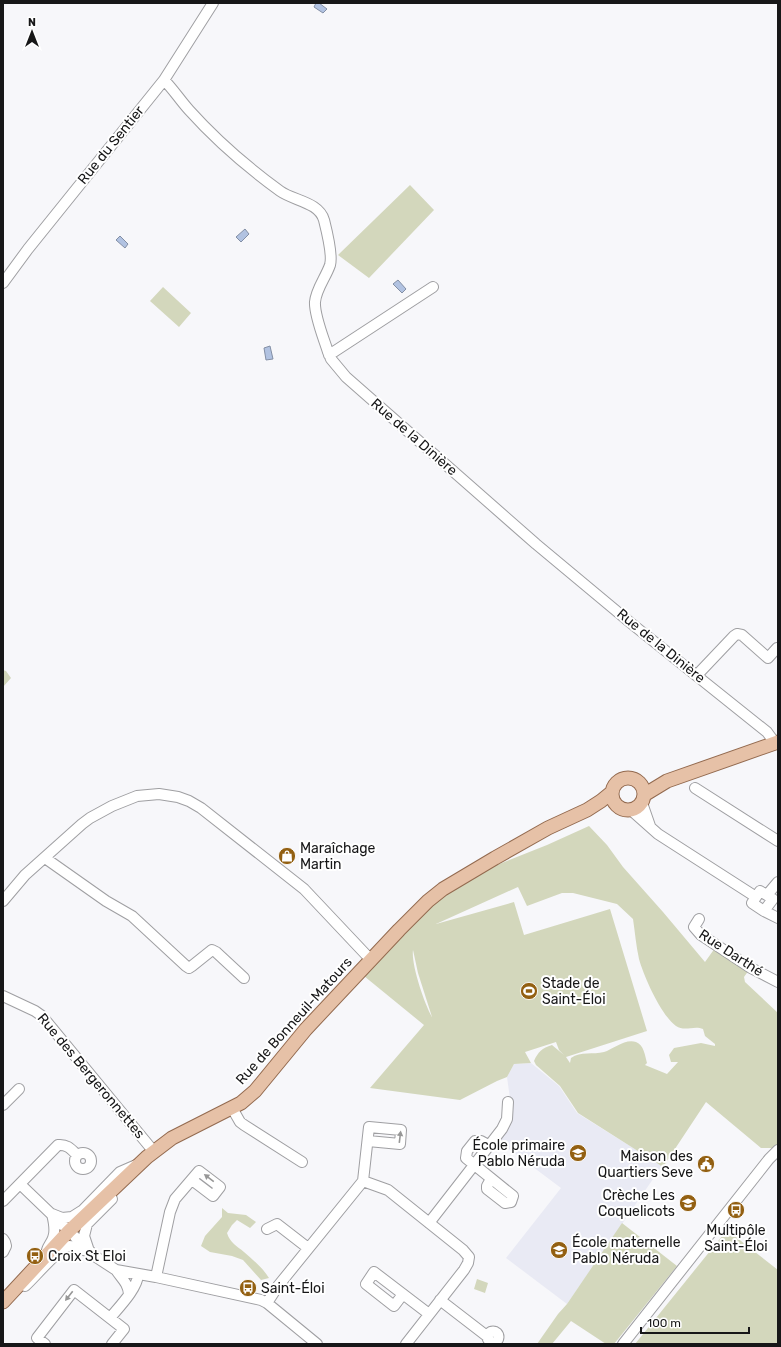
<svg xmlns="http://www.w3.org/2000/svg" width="781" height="1347" font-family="Rubik,sans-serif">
	<rect width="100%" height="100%" fill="#f7f7fa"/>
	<path fill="#e9eaf4" d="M531 1063 559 1086 577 1113 662 1166 567 1304 506 1258 561 1188 497 1140 511 1106 507 1077 514 1064Z"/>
	<path fill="#d3d7bc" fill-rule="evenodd" d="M410 185 434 210 369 278 338 255Z
		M163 287 191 313 179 327 150 301Z
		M3 670 6 671 11 678 3 687Z
		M589 826 607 845 623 867 663 912 705 962 715 948 749 970 744 977 745 982 778 1013V1146L776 1148H761L706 1102 663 1167 578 1113 560 1086 536 1065 534 1061C538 1052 542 1048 552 1045L564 1055 559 1050 556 1042 525 1052 531 1063 514 1064 507 1077 497 1081 460 1100 370 1088 424 1025 364 976 419 916 454 887 479 872 547 845ZM518 887 527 906 562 893H573L617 904 633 919C635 932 636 946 639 959 644 977 661 1015 676 1026 685 1032 694 1025 703 1029L705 1036 715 1044V1046L701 1043 674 1048 669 1055 671 1062H678L667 1074 645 1065 647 1063C645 1056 644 1045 636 1042 626 1038 613 1049 604 1052 593 1055 581 1051 571 1058L570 1063 566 1057 647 1031 610 909 524 935 514 902 436 924ZM413 950 418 973 432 1017C424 1003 411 964 413 950Z
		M222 1208 228 1213 246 1215 256 1222 250 1228 237 1220 232 1225 227 1233C230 1243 237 1246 244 1252 253 1260 263 1268 269 1278L261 1280 243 1260 232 1256 210 1252 201 1246 205 1236 222 1217Z
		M622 1223 677 1266 614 1344H606L571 1321 552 1344H537L558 1314 567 1304Z
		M727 1230 778 1270V1344H635Z
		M477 1279 488 1283 485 1293 474 1289Z"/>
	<path fill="#b1c2e1" stroke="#838fa5" d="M316 3H319L327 9 323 13 314 7Z
		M245 229 249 234 241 242 236 237Z
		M120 236 128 244 125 248 116 240Z
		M398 280 406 289 402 293 393 284Z
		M270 346 273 359 266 360 264 348Z"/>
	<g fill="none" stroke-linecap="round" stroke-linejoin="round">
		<defs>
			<path id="minor" d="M164 80C173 89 180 100 189 110 216 140 247 167 280 191 294 201 319 202 324 220 327 232 333 255 330 265 326 277 316 289 315 302 314 315 324 339 328 352L331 359 346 377 536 544 632 624 767 732 775 743
				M3 283 28 249 164 80 213 3
				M329 355 433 287
				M697 675 734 636 737 634 742 635 768 658 777 648
				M695 788 778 841
				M642 803 650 826
				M631 810 658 834 756 897
				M45 858 106 901 132 916 186 966 189 968 192 966 212 950 216 952 244 978
				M760 891 773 899 764 911 752 903Z
				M767 895 778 882
				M3 901 25 875 82 824 90 818 112 806 137 796 159 794 178 797 189 801 201 808 304 889 371 960
				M764 911 778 918
				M699 919 694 927 701 935 751 968 778 982
				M3 996 35 1011 42 1016 150 1147 155 1150
				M3 1105 19 1089
				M232 1108 240 1122 244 1125 302 1162
				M490 1146 481 1141H475L467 1151 466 1158 513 1196 511 1202 505 1203 487 1189V1186L491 1179
				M75 1161a8 8 0 1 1 16 0a8 8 0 1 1-16 0Z
				M363 1181 388 1190 463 1250 469 1257 468 1263 464 1270 406 1344
				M20 1184 96 1257 116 1270 156 1277 261 1300 267 1303 317 1344
				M3 1201 58 1145C67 1144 71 1149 77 1155
				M52 1214 62 1218 72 1217 83 1210 120 1172 136 1165
				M429 1223 502 1129 507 1119 508 1102
				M267 1229 277 1224 308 1248
				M3 1239 5 1242 6 1246 3 1252
				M88 1248 84 1236 87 1224 112 1199
				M47 1250C48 1246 52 1242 53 1238 56 1231 54 1222 52 1214
				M116 1270C122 1279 128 1283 129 1294
				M156 1277 170 1212 175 1199 199 1171 220 1187 213 1196 192 1180
				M25 1286C33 1279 61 1246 69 1246 76 1246 81 1250 88 1251
				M403 1294 394 1306 366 1284 374 1272 429 1314
				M440 1300 488 1337
				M267 1303 278 1286 363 1181 369 1127 401 1130 400 1144 368 1141
				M110 1318C119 1307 137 1289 138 1275
				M487.5 1337a5.5 5.5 0 1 1 11 0a5.5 5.5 0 1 1-11 0Z
				M45 1344 37 1338 74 1290 124 1329 112 1344
				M623 1344 769 1159 778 1150"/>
			<path id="major" d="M612 794a16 16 0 1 1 32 0a16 16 0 1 1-32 0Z
				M644 795 667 781 778 742
				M3 1302 69 1231 147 1157 172 1138 241 1103 255 1091 306 1029 399 930 428 901 443 889 495 858 548 828 587 810 601 801 612 792"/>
		</defs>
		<use href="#minor" stroke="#9f9fa2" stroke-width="12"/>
		<use href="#major" stroke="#936a4f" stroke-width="15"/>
		<use href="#minor" stroke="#fff" stroke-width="10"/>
		<use href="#major" stroke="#e6c1a7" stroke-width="13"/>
	</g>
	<defs><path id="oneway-solid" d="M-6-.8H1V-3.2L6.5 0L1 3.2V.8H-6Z"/></defs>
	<g fill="#979797">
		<use href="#oneway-solid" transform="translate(400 1137) rotate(-83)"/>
		<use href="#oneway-solid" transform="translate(209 1178) rotate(-143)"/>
		<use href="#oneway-solid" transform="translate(69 1296) rotate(128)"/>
	</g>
	<defs>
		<symbol id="shop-disc" viewBox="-11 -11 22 22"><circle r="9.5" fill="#936012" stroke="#fff"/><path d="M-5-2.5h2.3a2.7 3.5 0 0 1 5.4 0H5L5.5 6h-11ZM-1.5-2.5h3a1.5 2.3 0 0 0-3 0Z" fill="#fff"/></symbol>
		<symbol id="stadium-disc" viewBox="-11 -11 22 22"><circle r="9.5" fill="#936012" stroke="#fff"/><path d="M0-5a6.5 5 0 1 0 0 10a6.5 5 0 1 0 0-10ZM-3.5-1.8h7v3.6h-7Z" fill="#fff"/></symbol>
		<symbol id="school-disc" viewBox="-11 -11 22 22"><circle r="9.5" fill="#936012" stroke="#fff"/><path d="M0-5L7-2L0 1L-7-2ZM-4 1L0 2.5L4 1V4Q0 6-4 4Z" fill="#fff"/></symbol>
		<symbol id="civic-disc" viewBox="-11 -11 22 22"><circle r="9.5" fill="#936012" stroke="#fff"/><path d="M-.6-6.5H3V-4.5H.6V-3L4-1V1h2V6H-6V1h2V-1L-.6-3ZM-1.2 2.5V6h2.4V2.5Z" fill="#fff"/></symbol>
		<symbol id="bus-disc" viewBox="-11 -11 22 22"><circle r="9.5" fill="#936012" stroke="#fff"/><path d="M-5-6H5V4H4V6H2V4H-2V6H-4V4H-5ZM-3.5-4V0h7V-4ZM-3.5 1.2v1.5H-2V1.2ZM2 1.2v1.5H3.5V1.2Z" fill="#fff"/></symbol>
	</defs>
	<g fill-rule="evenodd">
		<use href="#shop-disc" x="277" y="846" width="20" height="20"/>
		<use href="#stadium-disc" x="519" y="981" width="20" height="20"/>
		<use href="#school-disc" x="568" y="1143" width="20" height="20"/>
		<use href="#civic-disc" x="696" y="1154" width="20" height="20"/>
		<use href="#school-disc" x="678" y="1193" width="20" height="20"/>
		<use href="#bus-disc" x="726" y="1200" width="20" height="20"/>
		<use href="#school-disc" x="549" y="1240" width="20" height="20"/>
		<use href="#bus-disc" x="25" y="1246" width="20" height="20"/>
		<use href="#bus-disc" x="238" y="1278" width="20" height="20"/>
	</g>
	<g text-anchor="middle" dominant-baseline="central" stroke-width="4" stroke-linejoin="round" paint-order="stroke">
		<g font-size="14" fill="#171718" stroke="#fff">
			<text transform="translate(111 145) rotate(-51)">Rue du Sentier</text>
			<text transform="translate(414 437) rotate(41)">Rue de la Dinière</text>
			<text transform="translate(661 646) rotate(39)">Rue de la Dinière</text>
			<text transform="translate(731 953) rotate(33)">Rue Darthé</text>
			<text transform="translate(294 1021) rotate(-48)">Rue de Bonneuil-Matours</text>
			<text transform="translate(91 1076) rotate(50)">Rue des Bergeronnettes</text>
		</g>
		<g font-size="14" fill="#171718" stroke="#fff" text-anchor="start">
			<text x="300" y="848">Maraîchage<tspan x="300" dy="16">Martin</tspan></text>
			<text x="542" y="983">Stade de<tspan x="542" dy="16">Saint-Éloi</tspan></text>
			<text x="565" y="1145" text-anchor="end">École primaire<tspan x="565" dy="16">Pablo Néruda</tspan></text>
			<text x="693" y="1156" text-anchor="end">Maison des<tspan x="693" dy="16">Quartiers Seve</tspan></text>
			<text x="675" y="1195" text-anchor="end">Crèche Les<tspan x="675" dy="16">Coquelicots</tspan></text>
			<text x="736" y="1230" text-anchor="middle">Multipôle<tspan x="736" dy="16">Saint-Éloi</tspan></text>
			<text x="572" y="1242">École maternelle<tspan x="572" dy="16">Pablo Néruda</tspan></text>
			<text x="48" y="1256">Croix St Eloi</text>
			<text x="261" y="1288">Saint-Éloi</text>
		</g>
	</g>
	<rect width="781" height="1347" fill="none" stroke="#171718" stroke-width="8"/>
	<g transform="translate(32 32)" stroke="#ffffff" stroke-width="3" paint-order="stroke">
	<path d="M0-3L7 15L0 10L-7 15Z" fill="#171718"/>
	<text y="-6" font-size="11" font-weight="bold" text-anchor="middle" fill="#171718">N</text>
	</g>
	<path d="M641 1327v6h108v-6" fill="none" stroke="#171718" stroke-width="2"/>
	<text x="647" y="1327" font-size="12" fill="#171718" stroke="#ffffff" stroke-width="3" paint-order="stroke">100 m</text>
</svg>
